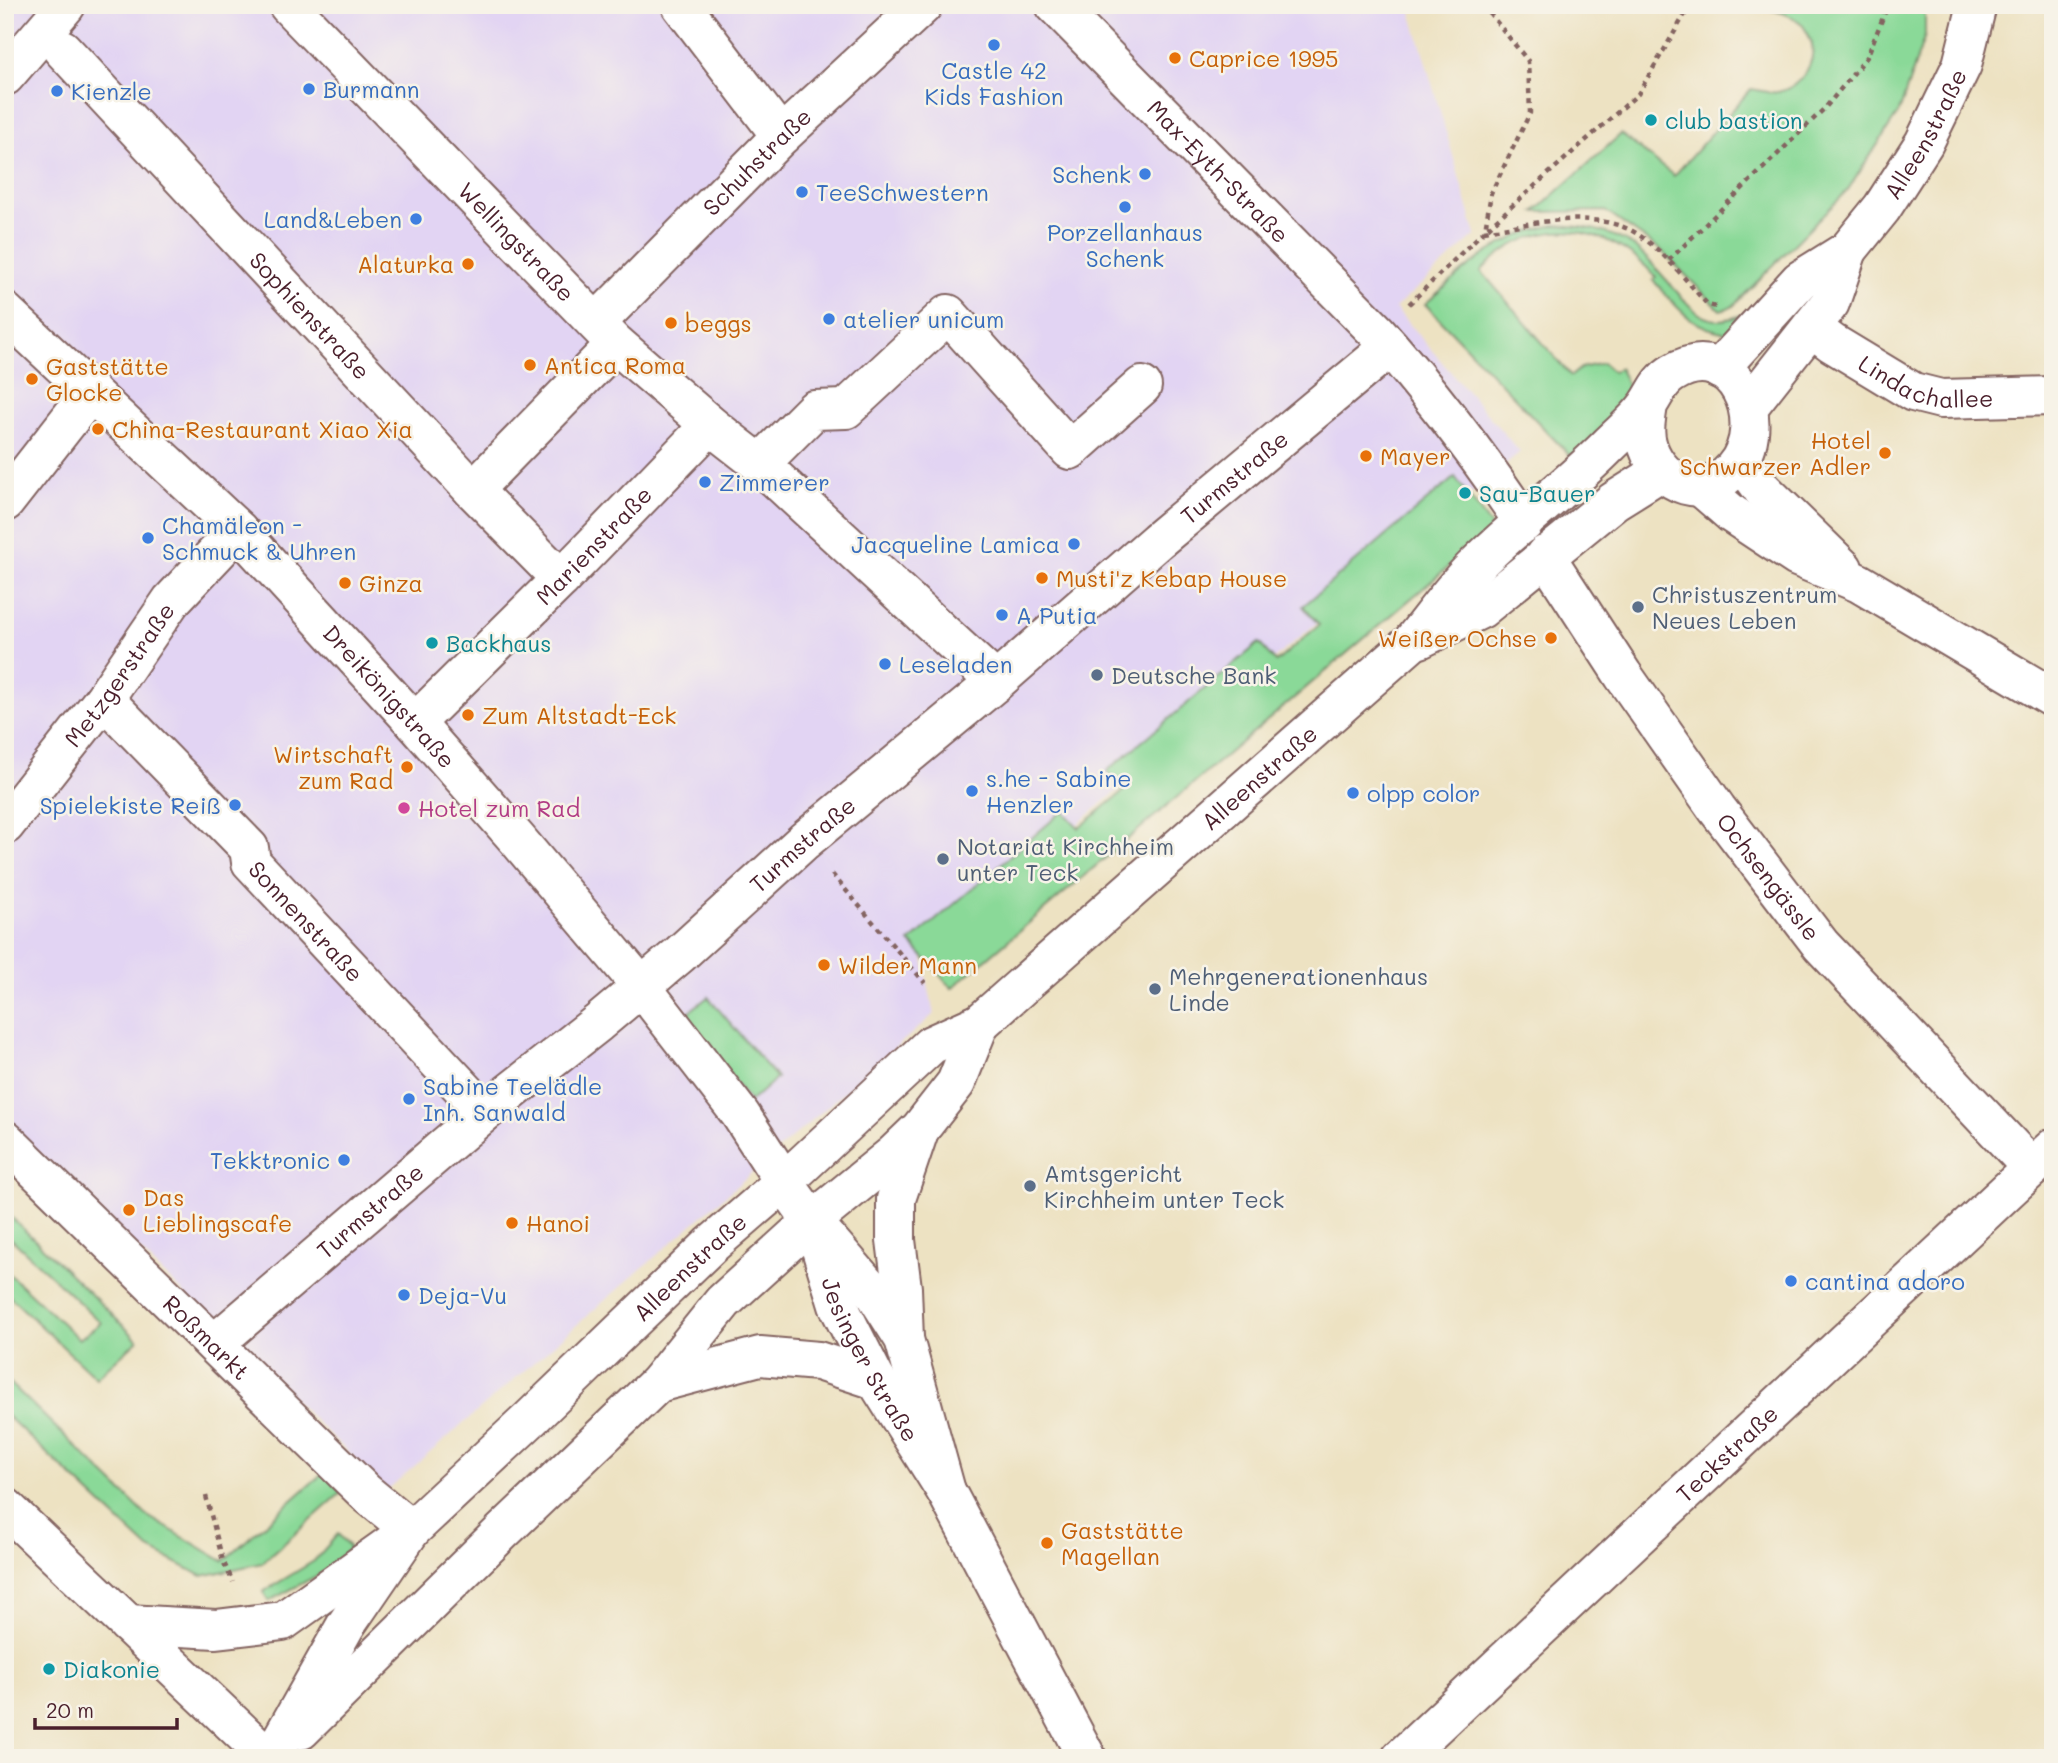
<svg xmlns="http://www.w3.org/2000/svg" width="2058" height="1763" font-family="Mali,sans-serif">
	<rect width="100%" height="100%" fill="#f7f3e8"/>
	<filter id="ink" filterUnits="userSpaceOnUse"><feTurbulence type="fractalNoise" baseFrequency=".0143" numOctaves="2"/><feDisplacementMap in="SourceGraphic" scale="14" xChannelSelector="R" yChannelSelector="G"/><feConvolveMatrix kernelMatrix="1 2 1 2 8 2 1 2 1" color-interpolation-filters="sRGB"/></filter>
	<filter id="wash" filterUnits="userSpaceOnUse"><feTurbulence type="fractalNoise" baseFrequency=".00686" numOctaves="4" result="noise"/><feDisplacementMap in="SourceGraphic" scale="28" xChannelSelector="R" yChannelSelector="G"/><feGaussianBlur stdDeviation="1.57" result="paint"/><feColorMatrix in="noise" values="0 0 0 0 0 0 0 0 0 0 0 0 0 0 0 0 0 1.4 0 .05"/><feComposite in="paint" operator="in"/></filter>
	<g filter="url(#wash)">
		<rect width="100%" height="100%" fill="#ede2c2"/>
		<path fill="#e2d4f3" d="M5 5H1409L1476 235 1395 308 1520 452 922 955 934 1014 387 1490 5 1120Z"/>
		<path fill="#8ad998" stroke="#6a7c62" stroke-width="2" d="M1761 5H1925V35L1899 112 1847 191 1732 307 1720 310 1661 250 1605 211 1535 212 1621 134 1674 176 1751 89C1759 90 1770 94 1778 92 1803 86 1821 58 1808 34 1805 29 1803 24 1798 21 1787 13 1776 11 1763 8Z
			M1555 225C1582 226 1610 230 1633 246 1655 261 1688 312 1707 318 1721 323 1736 318 1749 312L1729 333C1691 329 1677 307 1653 280L1656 277C1606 221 1535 214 1481 271L1571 376 1581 368 1603 363 1613 372 1619 368C1625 378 1632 391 1627 404 1623 414 1584 449 1574 460L1425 304C1468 266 1497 237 1555 225Z
			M1455 477 1493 529 952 988 910 942 1063 811 1079 828 1124 791 1107 771 1259 643 1276 662 1319 625 1303 606Z
			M708 997 777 1078 750 1102 685 1015Z
			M8 1214 138 1340 96 1378 5 1292V1270L79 1339 101 1323 5 1233V1215Z
			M5 1378 146 1515 223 1561 323 1473 341 1493 262 1563 202 1576 149 1549 5 1414Z
			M338 1534 350 1548 322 1573 269 1601 263 1592 314 1561Z"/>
	</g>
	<g filter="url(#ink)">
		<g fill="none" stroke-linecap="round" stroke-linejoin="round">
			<defs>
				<g id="minor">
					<path id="s1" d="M288 5 616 344 710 425 760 464 996 682"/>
					<path d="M681 5 781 136"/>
					<path id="s2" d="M1055 5 1377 332C1431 393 1479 456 1524 523"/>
					<path id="s3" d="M62 49 473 490 561 579"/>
					<path d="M5 76 66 5"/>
					<path id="s4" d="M5 312 238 530 415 723 517 839 641 986 740 1114 784 1182 931 1045 980 1023 1411 643C1431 619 1450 591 1472 569 1515 525 1567 488 1610 444 1622 432 1637 420 1647 406 1656 394 1659 381 1673 373 1733 336 1773 423 1734 468 1706 502 1661 486 1648 447 1643 433 1646 419 1648 405"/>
					<path id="s5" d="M596 323 781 136 923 5"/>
					<path id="s6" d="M1812 328 1832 343 1913 392 1941 399 2053 396"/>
					<path id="s7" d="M1719 369 1800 280 1848 250 1882 208 1924 143 1962 65 1977 5"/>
					<path d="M1749 406 1830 303 1848 250"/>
					<path d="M1741 460 1762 489 1843 568"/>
					<path d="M760 464 814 410 846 409 948 314 1070 450 1142 386"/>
					<path d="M1701 487 1732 514 1797 557 1859 583 2053 698"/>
					<path d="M473 490 616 344"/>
					<path d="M5 502 91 392"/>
					<path id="s8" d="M1545 555 1623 675 1717 809 1821 945 2032 1168"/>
					<path d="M1420 639 1481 609 1614 501 1662 471"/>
					<path id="s9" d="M104 699 249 848 251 862 485 1112"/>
					<path id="s10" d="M415 723 561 579 710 425"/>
					<path id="s11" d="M5 825 104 699 171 601 238 530"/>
					<path id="s12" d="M5 1140 366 1493 411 1530 283 1621 216 1629 128 1624"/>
					<path d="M812 1221 894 1154 920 1129 956 1083 980 1023"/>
					<path d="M904 1339 902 1288 896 1240V1199L918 1134"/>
					<path id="s13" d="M214 1344 485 1112 598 1023 679 955 804 841 996 682 1157 541 1390 347"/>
					<path d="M5 1507 269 1758"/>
					<path id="s14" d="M1401 1758 2053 1148"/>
				</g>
				<g id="major">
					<path id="s15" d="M817 1236 838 1305 876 1380 946 1491 1087 1758"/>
					<path d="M658 1383 760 1356 818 1361 876 1380"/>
					<path d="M301 1730 502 1532 658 1383 723 1302 812 1221"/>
					<path id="s16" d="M271 1758 346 1625 411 1530 529 1420 711 1245 784 1182 812 1221 876 1295 904 1339 946 1491"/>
				</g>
			</defs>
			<use href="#minor" stroke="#836360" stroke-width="42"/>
			<use href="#major" stroke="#836360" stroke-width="42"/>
			<path stroke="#836360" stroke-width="4.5" stroke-dasharray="5 5" stroke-linecap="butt" d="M1483 5 1528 61 1530 113 1491 193 1485 230
				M1484 231C1531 224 1597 207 1639 235 1666 253 1686 281 1708 305L1716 307
				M1669 260 1825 108 1867 57 1888 5
				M1409 304 1484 231 1638 94 1688 9 1685 5
				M832 874 925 983
				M206 1496 223 1561 233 1582"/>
			<use href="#minor" stroke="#fff" stroke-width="38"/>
			<use href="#major" stroke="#fff" stroke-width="38"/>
		</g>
	</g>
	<g fill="#3f7fe0" stroke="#f7f3e8" stroke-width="2.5">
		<circle cx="994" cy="45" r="7"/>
		<circle cx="309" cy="89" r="7"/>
		<circle cx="57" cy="91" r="7"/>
		<circle cx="1145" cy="174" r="7"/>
		<circle cx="802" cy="192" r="7"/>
		<circle cx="1125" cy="207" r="7"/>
		<circle cx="416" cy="219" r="7"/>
		<circle cx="829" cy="319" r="7"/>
		<circle cx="705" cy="482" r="7"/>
		<circle cx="148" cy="538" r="7"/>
		<circle cx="1074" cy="544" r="7"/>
		<circle cx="1002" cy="615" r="7"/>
		<circle cx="885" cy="664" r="7"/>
		<circle cx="972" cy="791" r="7"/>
		<circle cx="1353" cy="793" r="7"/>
		<circle cx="235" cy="805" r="7"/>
		<circle cx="409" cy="1099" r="7"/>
		<circle cx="344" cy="1160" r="7"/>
		<circle cx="1791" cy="1281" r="7"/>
		<circle cx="404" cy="1295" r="7"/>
	</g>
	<g fill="#e8710a" stroke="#f7f3e8" stroke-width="2.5">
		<circle cx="1175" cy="58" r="7"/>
		<circle cx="468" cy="264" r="7"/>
		<circle cx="671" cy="323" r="7"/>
		<circle cx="530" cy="365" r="7"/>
		<circle cx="32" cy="379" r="7"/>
		<circle cx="98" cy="429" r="7"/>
		<circle cx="1885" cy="453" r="7"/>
		<circle cx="1366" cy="456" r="7"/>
		<circle cx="1042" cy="578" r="7"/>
		<circle cx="345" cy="583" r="7"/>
		<circle cx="1551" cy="638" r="7"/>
		<circle cx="468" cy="715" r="7"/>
		<circle cx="407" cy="767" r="7"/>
		<circle cx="824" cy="965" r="7"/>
		<circle cx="129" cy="1210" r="7"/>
		<circle cx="512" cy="1223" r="7"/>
		<circle cx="1047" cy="1543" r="7"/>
	</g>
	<g fill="#0f9aa8" stroke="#f7f3e8" stroke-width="2.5">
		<circle cx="1651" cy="120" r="7"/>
		<circle cx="1465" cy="493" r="7"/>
		<circle cx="432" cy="643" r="7"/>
		<circle cx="49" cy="1669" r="7"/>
	</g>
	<g fill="#5c6f8a" stroke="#f7f3e8" stroke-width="2.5">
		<circle cx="1638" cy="607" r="7"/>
		<circle cx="1097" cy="675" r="7"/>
		<circle cx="943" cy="859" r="7"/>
		<circle cx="1155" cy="989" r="7"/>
		<circle cx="1030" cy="1186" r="7"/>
	</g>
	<circle fill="#d1479c" stroke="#f7f3e8" stroke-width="2.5" cx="404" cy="808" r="7"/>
	<g text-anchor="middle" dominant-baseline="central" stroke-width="5" stroke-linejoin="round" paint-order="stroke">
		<g font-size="23" fill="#c56008" stroke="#f7f3e8" text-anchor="start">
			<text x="1189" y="58">Caprice 1995</text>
			<text x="454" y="264" text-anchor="end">Alaturka</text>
			<text x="685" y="323">beggs</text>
			<text x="544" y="365">Antica Roma</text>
			<text x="46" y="366">Gaststätte<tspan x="46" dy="26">Glocke</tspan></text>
			<text x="112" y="429">China-Restaurant Xiao Xia</text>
			<text x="1871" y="440" text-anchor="end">Hotel<tspan x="1871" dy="26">Schwarzer Adler</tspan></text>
			<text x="1380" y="456">Mayer</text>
			<text x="1056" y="578">Musti'z Kebap House</text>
			<text x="359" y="583">Ginza</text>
			<text x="1537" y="638" text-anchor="end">Weißer Ochse</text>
			<text x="482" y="715">Zum Altstadt-Eck</text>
			<text x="393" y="754" text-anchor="end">Wirtschaft<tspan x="393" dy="26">zum Rad</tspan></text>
			<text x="838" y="965">Wilder Mann</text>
			<text x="143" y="1197">Das<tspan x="143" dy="26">Lieblingscafe</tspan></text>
			<text x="526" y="1223">Hanoi</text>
			<text x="1061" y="1530">Gaststätte<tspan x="1061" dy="26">Magellan</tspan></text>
		</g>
		<g font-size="23" fill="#366cbe" stroke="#f7f3e8" text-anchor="start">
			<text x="994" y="70" text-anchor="middle">Castle 42<tspan x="994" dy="26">Kids Fashion</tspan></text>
			<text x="323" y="89">Burmann</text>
			<text x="71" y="91">Kienzle</text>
			<text x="1131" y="174" text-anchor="end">Schenk</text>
			<text x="816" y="192">TeeSchwestern</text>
			<text x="402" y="219" text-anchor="end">Land&amp;Leben</text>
			<text x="1125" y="232" text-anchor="middle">Porzellanhaus<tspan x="1125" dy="26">Schenk</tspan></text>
			<text x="843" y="319">atelier unicum</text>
			<text x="719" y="482">Zimmerer</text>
			<text x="162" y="525">Chamäleon -<tspan x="162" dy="26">Schmuck &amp; Uhren</tspan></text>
			<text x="1060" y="544" text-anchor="end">Jacqueline Lamica</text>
			<text x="1016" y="615">A Putia</text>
			<text x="899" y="664">Leseladen</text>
			<text x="986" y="778">s.he - Sabine<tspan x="986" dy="26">Henzler</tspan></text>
			<text x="1367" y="793">olpp color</text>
			<text x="221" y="805" text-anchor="end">Spielekiste Reiß</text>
			<text x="423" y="1086">Sabine Teelädle<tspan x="423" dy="26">Inh. Sanwald</tspan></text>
			<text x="330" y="1160" text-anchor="end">Tekktronic</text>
			<text x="1805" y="1281">cantina adoro</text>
			<text x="418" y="1295">Deja-Vu</text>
		</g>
		<g font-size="23" fill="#0d838f" stroke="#f7f3e8" text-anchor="start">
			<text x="1665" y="120">club bastion</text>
			<text x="1479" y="493">Sau-Bauer</text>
			<text x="446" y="643">Backhaus</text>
			<text x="63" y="1669">Diakonie</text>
		</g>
		<g font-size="23" fill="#4a1f2b" stroke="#f7f3e8">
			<text stroke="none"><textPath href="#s7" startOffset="317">Alleenstraße</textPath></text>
			<text stroke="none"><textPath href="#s5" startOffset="228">Schuhstraße</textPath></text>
			<text stroke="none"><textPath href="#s2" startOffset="233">Max-Eyth-Straße</textPath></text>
			<text stroke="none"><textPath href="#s1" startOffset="329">Wellingstraße</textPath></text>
			<text stroke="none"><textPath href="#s3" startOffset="364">Sophienstraße</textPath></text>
			<text stroke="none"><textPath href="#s6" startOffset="130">Lindachallee</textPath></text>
			<text stroke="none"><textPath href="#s13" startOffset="1339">Turmstraße</textPath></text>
			<text stroke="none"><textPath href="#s10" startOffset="252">Marienstraße</textPath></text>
			<text stroke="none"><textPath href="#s11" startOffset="189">Metzgerstraße</textPath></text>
			<text stroke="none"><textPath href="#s4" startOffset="544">Dreikönigstraße</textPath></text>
			<text stroke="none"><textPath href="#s4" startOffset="1797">Alleenstraße</textPath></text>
			<text stroke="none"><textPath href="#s13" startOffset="772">Turmstraße</textPath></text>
			<text stroke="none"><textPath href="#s8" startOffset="392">Ochsengässle</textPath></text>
			<text stroke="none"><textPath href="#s9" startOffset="303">Sonnenstraße</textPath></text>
			<text stroke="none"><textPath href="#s13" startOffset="205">Turmstraße</textPath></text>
			<text stroke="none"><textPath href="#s16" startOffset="651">Alleenstraße</textPath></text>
			<text stroke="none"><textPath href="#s12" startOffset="282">Roßmarkt</textPath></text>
			<text stroke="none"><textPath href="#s15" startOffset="135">Jesinger Straße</textPath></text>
			<text stroke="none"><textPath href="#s14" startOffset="446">Teckstraße</textPath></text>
		</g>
		<g font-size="23" fill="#4e5e75" stroke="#f7f3e8" text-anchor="start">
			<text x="1652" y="594">Christuszentrum<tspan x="1652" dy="26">Neues Leben</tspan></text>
			<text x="1111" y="675">Deutsche Bank</text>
			<text x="957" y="846">Notariat Kirchheim<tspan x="957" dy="26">unter Teck</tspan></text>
			<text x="1169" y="976">Mehrgenerationenhaus<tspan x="1169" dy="26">Linde</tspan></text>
			<text x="1044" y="1173">Amtsgericht<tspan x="1044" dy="26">Kirchheim unter Teck</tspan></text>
		</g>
		<g font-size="23" fill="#b23c85" stroke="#f7f3e8" text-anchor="start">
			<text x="418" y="808">Hotel zum Rad</text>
		</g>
	</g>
	<rect width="2058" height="1763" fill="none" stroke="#f7f3e8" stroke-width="28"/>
	<path d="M35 1718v10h142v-10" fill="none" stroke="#4a1f2b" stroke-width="3.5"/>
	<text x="46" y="1718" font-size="21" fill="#4a1f2b" stroke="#f7f3e8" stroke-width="5" paint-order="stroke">20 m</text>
</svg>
